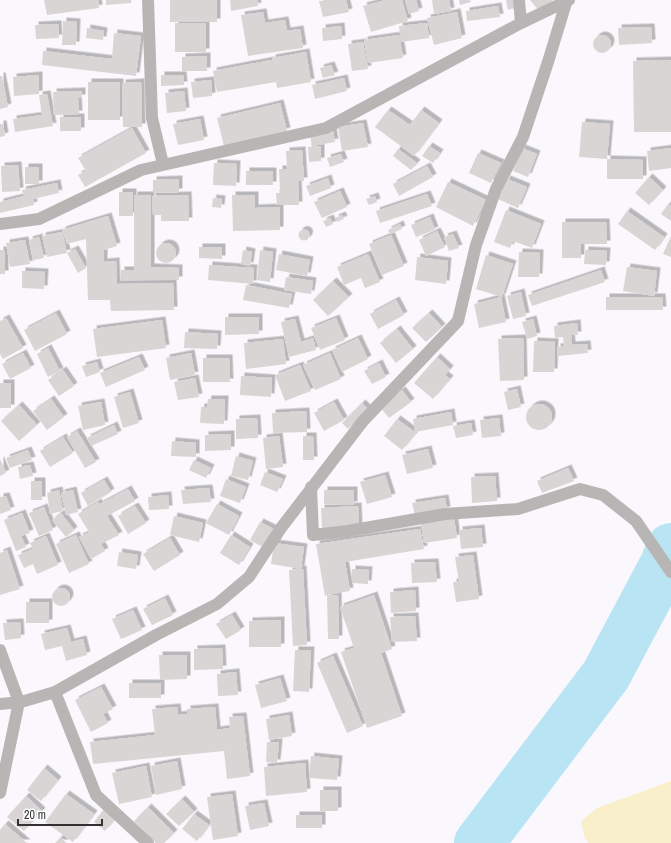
<svg xmlns="http://www.w3.org/2000/svg" width="671" height="843" font-family="'Archivo Narrow',sans-serif">
	<defs>
		<filter id="shadow"><feDropShadow dx="3.5" dy="-3.5" stdDeviation="0" flood-color="#0004"/></filter>
	</defs>
	<rect width="100%" height="100%" fill="#faf8fc"/>
	<path fill="#f9efca" d="M671 781V843H589L585 839 581 821 597 808Z"/>
	<g fill="none" stroke-linecap="round" stroke-linejoin="round">
		<path stroke="#b9e4f3" stroke-width="50" d="M479 843 606 675 665 564 671 548"/>
	</g>
	<path fill="#d9d5d4" filter="url(#shadow)" d="M44 0H98L99 8 47 15Z
		M106 0H131V3L106 5Z
		M170 0H217V22H170Z
		M230 0H257L258 6 231 11Z
		M346 0 349 12 323 17 319 1Z
		M386 0H402L408 21 371 32 363 6Z
		M405 0H416L419 11 409 14Z
		M432 0H449L451 11 434 14Z
		M459 0H470L471 2 460 5Z
		M506 0H516L518 7 508 10Z
		M530 0H553L540 12Z
		M498 6 500 17 467 21 466 11Z
		M263 12 265 23 285 20 287 31 300 29 303 48 248 56 241 15Z
		M457 12 462 38 434 45 427 18Z
		M63 21 77 22 76 45H62Z
		M175 23H206V52H175Z
		M427 23 429 38 401 42 399 26Z
		M58 24 59 38 36 39 35 25Z
		M341 26 342 39 323 41 322 28Z
		M651 27 652 43 619 45 618 28Z
		M87 28 104 31 103 40 86 38Z
		M114 33 141 36 136 76 42 65 43 51 112 59Z
		M399 35 403 58 368 63 364 40Z
		M593 44a9 9 0 1 1 18 0a9 9 0 1 1-18 0Z
		M363 42 368 69 352 71 348 44Z
		M306 52 311 82 277 88 276 82 217 92 213 71 271 60 275 78 272 58Z
		M207 56V71H182V57Z
		M671 60V132H634L633 61Z
		M331 65 335 75 323 78 320 68Z
		M39 75V94L14 96 13 77Z
		M161 75H183L184 85 161 86Z
		M0 76H2L8 107 0 109Z
		M344 78 347 91 315 99 312 85Z
		M211 80 212 96 193 98 191 82Z
		M88 82H120V120H88Z
		M141 82 142 127H123L122 83Z
		M82 91V98H78L79 114 54 115 53 92Z
		M184 91 186 111 167 113 165 93Z
		M47 94 53 126 15 132 13 119 42 115 39 95Z
		M280 103 287 131 224 146 217 118Z
		M388 110 410 125 421 110 439 123 414 156 375 127Z
		M60 117H81V131H60Z
		M200 119 204 140 178 145 173 124Z
		M582 122 610 124 607 159 579 157Z
		M363 123 368 147 342 151 338 127Z
		M0 124H3L5 136 0 137Z
		M132 128 146 153 85 187 78 175 86 171 78 158Z
		M333 131 335 142 312 146 310 135Z
		M321 146V161L309 162 308 147Z
		M429 146 440 153 433 163 422 156Z
		M522 148 537 154 528 177 513 171Z
		M671 148V168L649 171 647 151Z
		M398 149 417 163 411 170 393 156Z
		M302 150 304 181H298L299 205H277L276 193H280L279 169H287L286 151Z
		M478 153 501 163 491 183 469 173Z
		M341 154 344 162 330 167 327 158Z
		M607 159 643 160V179H607Z
		M214 163 237 164 236 186 213 185Z
		M18 165 20 191 2 192 1 166Z
		M427 166 433 177 399 196 393 184Z
		M25 167H39V184H25Z
		M246 171H273V185H246Z
		M649 177 663 190 649 205 635 193Z
		M328 178 331 188 310 196 306 186Z
		M179 179V192L153 193V180Z
		M507 179 527 187 518 208 498 199Z
		M448 182 486 200 473 226 436 207Z
		M57 183 59 193 33 199 34 205 0 213V202L24 196 22 190Z
		M340 191 347 207 322 218 314 202Z
		M119 192H133V216H119Z
		M427 194 432 206 380 223 376 211Z
		M134 195H151V267L179 268V280H121V270H134Z
		M188 195 189 221H161V215H153L152 196Z
		M232 195H255V208L280 207V230L233 231Z
		M375 196 377 202 369 205 366 199Z
		M213 198 222 199 221 208 212 207Z
		M668 204 671 206V221L661 214Z
		M506 210 541 224 532 248 513 241 510 248 494 242Z
		M627 211 664 237 655 250 618 224Z
		M342 215 344 219 337 222 335 218Z
		M108 216 117 246 104 250V262L116 261 117 284 173 283 174 310 111 311 110 300H88L86 239 67 244 62 230Z
		M430 217 435 230 416 237 411 225Z
		M330 218 333 224 326 227 323 221Z
		M562 222H606L607 244H581V258H562Z
		M400 224 402 229 390 234 388 230Z
		M298.5 235a5.5 5.5 0 1 1 11 0a5.5 5.5 0 1 1-11 0Z
		M437 231 445 247 426 256 419 240Z
		M62 232 67 253 47 257 42 236Z
		M453 234 459 248 449 251 444 237Z
		M391 235 404 266 382 275 369 244Z
		M671 236V257L663 254Z
		M39 237 44 258 33 260 29 240Z
		M25 240 30 264 10 267 6 243Z
		M156 253a10 10 0 1 1 20 0a10 10 0 1 1-20 0Z
		M199 247H222V259L199 258Z
		M75 249 86 268 78 273 67 253Z
		M0 250H5V274H0Z
		M243 250 252 252 250 266 241 264Z
		M260 250 273 252 270 282 257 280Z
		M585 250 607 251 606 265 584 264Z
		M519 252 540 253 539 277H518Z
		M279 254 310 260 307 276 276 270Z
		M368 254 380 282 365 288 361 278 344 285 337 267Z
		M486 255 513 264 502 297 476 289Z
		M417 257 448 261 446 284 415 280Z
		M209 265 254 268 253 284 208 280Z
		M627 267 657 271 654 296 623 291Z
		M601 270 605 282 532 306 528 295Z
		M22 271 45 272 44 289 22 288Z
		M286 277 313 281 311 294 284 290Z
		M333 281 349 297 328 316 313 300Z
		M246 285 292 294 289 308 243 300Z
		M521 292 526 316 513 319 507 296Z
		M501 297 506 322 479 328 474 304Z
		M606 297H662L663 310H606Z
		M396 300 404 315 378 329 370 314Z
		M56 313 67 334 35 351 24 330Z
		M429 313 442 327 426 342 412 328Z
		M225 317H259V334L225 335Z
		M6 318 23 348 3 359 0 354V321Z
		M336 318 345 340 320 350 311 328Z
		M295 319 301 342 313 338 316 350 289 357 281 322Z
		M533 319 537 336 527 339 522 322Z
		M162 320 166 348 97 357 93 329Z
		M577 323 578 335H571L572 345 587 344 588 353 558 356 557 347 564 346 563 337 555 338 554 326Z
		M397 329 413 349 396 363 380 343Z
		M185 332 218 334 217 349 184 348Z
		M358 338 368 359 342 372 332 350Z
		M523 338 524 380 500 381 498 339Z
		M283 339 286 364 246 369 244 343Z
		M534 341 555 342 554 372H533Z
		M48 348 60 371 48 377 37 354Z
		M23 353 31 368 10 379 2 364Z
		M191 353 195 375 170 380 166 358Z
		M330 353 341 379 315 390 303 365Z
		M139 357 145 370 106 387 100 373Z
		M437 357 450 369 445 375 450 379 433 399 414 383Z
		M203 358H229L230 382H203Z
		M97 362 100 372 86 377 82 366Z
		M379 363 386 377 372 384 364 371Z
		M300 365 311 391 285 401 275 375Z
		M63 370 74 386 59 396 48 380Z
		M241 376 272 378 271 397 240 395Z
		M195 378 199 397 178 400 174 382Z
		M0 383H11V408H0Z
		M517 389 521 407 508 410 504 392Z
		M402 390 411 402 389 418 380 407Z
		M130 392 139 423 123 428 114 397Z
		M51 399 64 417 47 430 33 411Z
		M208 399H225L224 424 200 423 201 407H207Z
		M101 402 105 425 83 430 78 406Z
		M334 402 344 420 324 431 314 413Z
		M362 403 368 409 348 429 342 423Z
		M526 417a13 13 0 1 1 26 0a13 13 0 1 1-26 0Z
		M19 405 37 425 19 441 1 421Z
		M306 411 307 432 273 433 272 413Z
		M451 412 453 425 415 432 413 419Z
		M257 418 258 438 236 439V419Z
		M499 418 501 436 482 438 480 420Z
		M397 419 416 433 402 450 384 436Z
		M471 423 473 435 456 438 453 426Z
		M114 425 118 434 91 446 87 438Z
		M77 431 96 462 85 468 67 437Z
		M231 434V450L205 451V435Z
		M279 436 283 467 266 469 263 438Z
		M303 436H313L314 460H303Z
		M63 437 73 453 50 467 40 451Z
		M172 441 196 443V457L171 456Z
		M428 449 433 468 407 474 402 455Z
		M28 450 32 460 10 468 6 458Z
		M236 456 253 461 248 480 231 476Z
		M0 459 6 473 0 476Z
		M194 460 211 468 206 478 189 470Z
		M30 465 33 476 20 479 18 467Z
		M568 468 574 481 542 493 537 481Z
		M265 472 283 479 277 492 260 485Z
		M385 475 392 497 367 504 360 482Z
		M495 476 497 501 472 503 471 477Z
		M226 479 246 487 240 503 220 496Z
		M104 480 111 492 88 506 81 493Z
		M31 481H42V500H31Z
		M209 488 211 502 183 504 181 490Z
		M128 489 135 501 107 516 100 504Z
		M59 490 63 511 50 514 47 493Z
		M73 490 78 512 66 515 61 493Z
		M324 490H354V505L324 504Z
		M168 495 169 509 149 510 148 497Z
		M6 496 11 510 0 514V497Z
		M445 498 447 510 415 515 412 503Z
		M98 502 119 535 101 544 105 551 91 559 79 537 89 532 78 514Z
		M217 504 239 516 229 535 206 523Z
		M135 506 146 523 128 534 118 516Z
		M358 506 359 527 322 529 321 508Z
		M44 507 53 530 39 536 29 513Z
		M22 513 30 533 21 536 26 547 16 551 4 520Z
		M61 513 74 530 66 537 52 520Z
		M174 516 203 523 199 542 170 535Z
		M454 518 457 538 424 543 421 523Z
		M260 522 274 529 264 548 250 540Z
		M481 528 483 547 461 549 459 530Z
		M420 529 424 549 345 562 350 591 327 595H338L339 639H328L327 595 325 596 316 544Z
		M76 535 89 564 69 573 56 544Z
		M231 535 250 547 239 565 220 553Z
		M46 536 58 565 37 574 33 564 24 568 18 555 33 549 30 543Z
		M170 538 180 555 154 571 143 554Z
		M274 543 304 547 301 569 271 564Z
		M7 550 20 589 0 595V553Z
		M119 552 138 555 136 569 117 566Z
		M473 555 479 599 456 602 453 582H459L455 557Z
		M435 562 437 582 412 583 411 563Z
		M303 569 307 645 293 646 289 570Z
		M352 569 369 570 368 584 352 583Z
		M52 597a9 9 0 1 1 18 0a9 9 0 1 1-18 0Z
		M415 590 416 611 391 613 390 592Z
		M374 595 392 649 381 653 402 716 367 728 341 652 354 648 340 607Z
		M165 598 173 615 152 625 143 609Z
		M26 602H49V623H26Z
		M133 610 142 630 121 639 112 619Z
		M232 615 241 630 226 639 216 624Z
		M415 616 417 641 392 642 390 617Z
		M281 620V647H249V621Z
		M20 622 21 638 5 640 3 623Z
		M67 628 71 642 83 639 87 655 66 661 62 646 45 650 41 634Z
		M222 648 223 669 194 670V649Z
		M295 650H311L309 692 293 691Z
		M159 655H187V679L160 680Z
		M333 656 363 726 347 733 317 663Z
		M236 672 238 695 218 696 217 674Z
		M280 678 287 701 261 708 255 685Z
		M129 683H161V698H129Z
		M101 687 113 709 103 714 108 723 91 732 75 700Z
		M177 707 178 715 187 714V709L215 707 217 730 230 728 229 717 243 716 250 776 227 779 224 751 93 764 90 742 155 735 152 709Z
		M289 715 292 736 269 740 266 719Z
		M267 742H279L277 763 266 762Z
		M311 756 339 759 337 780 309 778Z
		M177 761 182 789 156 795 151 766Z
		M305 763 307 792 266 796 264 767Z
		M146 766 152 797 119 804 112 773Z
		M44 768 58 780 41 801 27 790Z
		M320 790H338V811H320Z
		M66 794 94 814 73 842 45 822Z
		M232 794 238 836 213 840 207 797Z
		M26 796 42 811 24 831 7 817Z
		M182 799 194 812 179 826 166 814Z
		M264 803 269 826 250 830 245 806Z
		M148 807 174 833 164 843H156L134 821Z
		M104 809 115 819 105 831 94 822Z
		M194 814 209 825 197 841 182 829Z
		M296 815H322V828H296Z
		M5 824 27 843H0V830Z
		M61 837 66 843H55Z"/>
	<g fill="none" stroke-linecap="round" stroke-linejoin="round">
		<path stroke="#b8b6b5" stroke-width="12" d="M148 0 152 118 163 164
			M519 0 521 23
			M0 224 39 219 141 170 326 128 521 23 569 0
			M311 487 313 535 348 531 445 514 518 509 580 489 603 495 636 521 671 572
			M0 650 19 702 0 793
			M55 692 96 795 148 843
			M0 704 21 702 55 692 156 635 217 604 249 577 281 528 363 421 458 321 476 245 496 189 523 137 548 62 566 3"/>
	</g>
	<path d="M18 819v6h84v-6" fill="none" stroke="#313132" stroke-width="2"/>
	<text x="24" y="819" font-size="12" fill="#313132" stroke="#ffffff" stroke-width="3" paint-order="stroke">20 m</text>
</svg>
